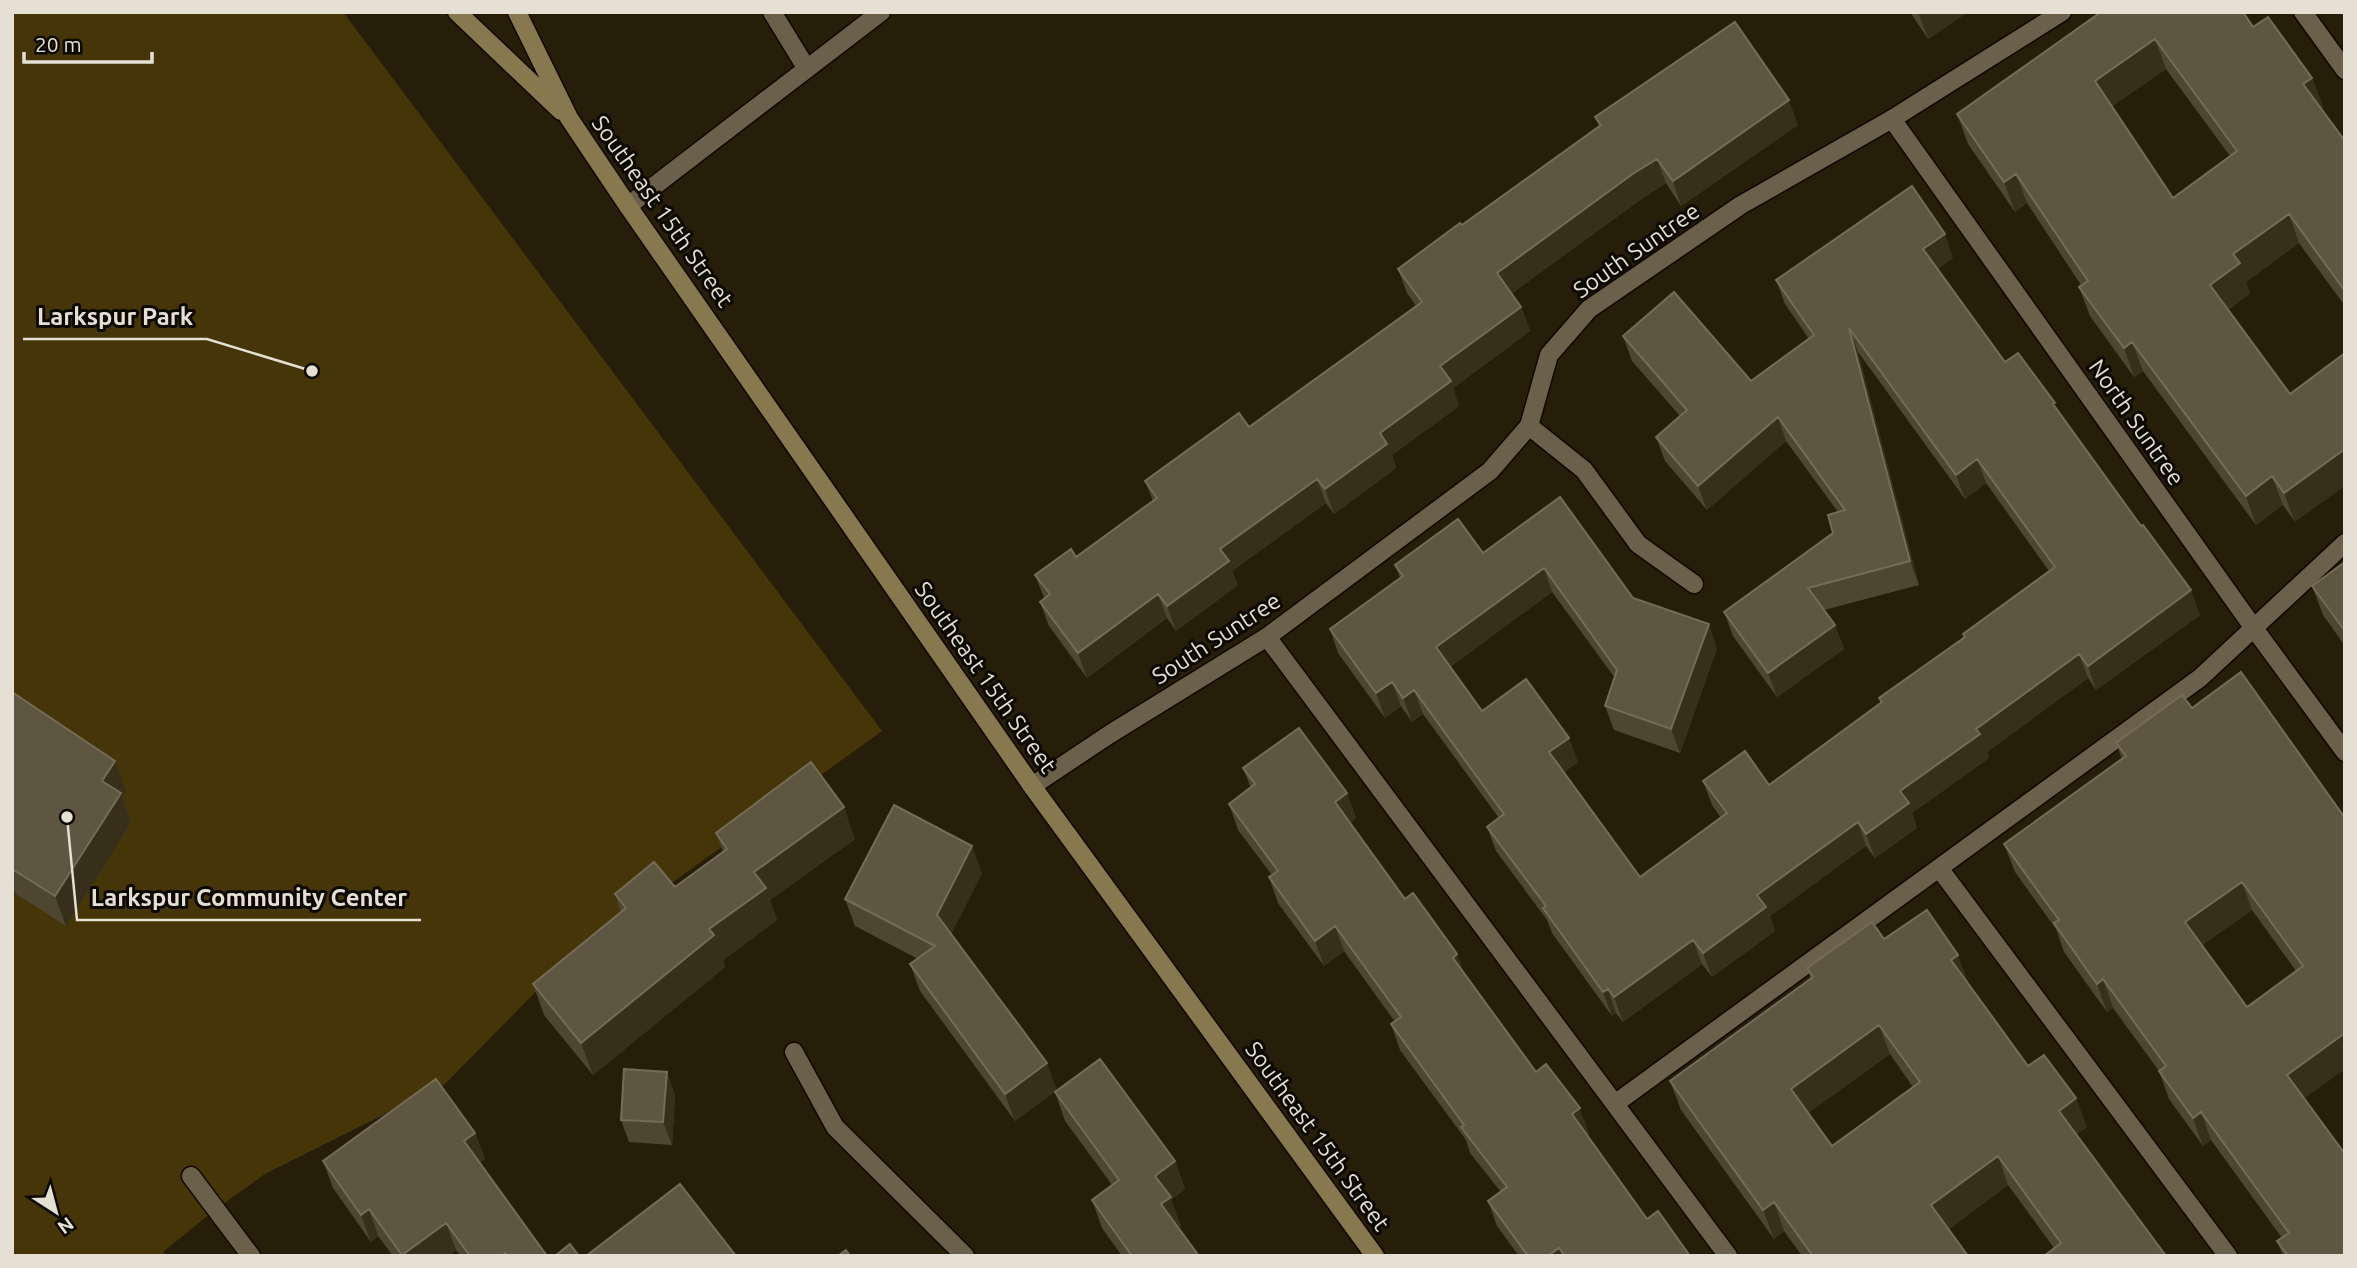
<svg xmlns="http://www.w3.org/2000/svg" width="2357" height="1268" font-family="Ubuntu,sans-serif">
	<rect width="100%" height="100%" fill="#261e08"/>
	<path fill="#453508" d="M12 12H343L882 731 571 956 445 1084 265 1174 216 1209 163 1252 165 1256H12Z"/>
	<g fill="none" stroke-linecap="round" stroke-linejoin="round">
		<defs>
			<path id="lane" d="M772 12 807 69
				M1892 119 2253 627 2345 752
				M628 206 881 12
				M1529 426 1584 470 1638 544 1694 584
				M1267 637 1728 1256
				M1939 868 2228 1256
				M1616 1103 2200 678 2345 543"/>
			<path id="street" d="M2303 12 2345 70
				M1032 786 1110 734 1267 637 1490 471 1529 426 1549 355 1589 309 1741 205 1892 119 2062 12
				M794 1052 835 1127 965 1256
				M191 1176 251 1256"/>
			<path id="secondary" d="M457 12 561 111
				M517 12 569 118 628 206 1032 786 1375 1256"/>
		</defs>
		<use href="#lane" stroke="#0f0700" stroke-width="21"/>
		<use href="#street" stroke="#0f0700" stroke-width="21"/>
		<use href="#secondary" stroke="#0f0700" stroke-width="21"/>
		<use href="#lane" stroke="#6b614a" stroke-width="18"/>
		<use href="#street" stroke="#6b614a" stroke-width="18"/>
		<use href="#secondary" stroke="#88784f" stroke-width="18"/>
	</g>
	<path fill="#4e4630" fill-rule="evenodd" d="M1910 12H1968L1928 39Z
		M2101 12 2253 27 2312 78 2323 107 2321 109 2345 141V306L2299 243 2246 282 2250 293 2228 310 2295 522 2283 505 2256 525 2143 371 2134 377 2090 316 2079 287 2081 285 2027 203 2015 212 1968 144 1957 114ZM2166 69 2230 156 2173 198 2112 106Z
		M1595 117 1798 125 1681 206 1666 183 1643 198 1511 293 1521 307 1530 331 1453 388 1459 406 1392 455 1396 468 1334 514 1326 503 1232 571 1238 585 1176 631 1167 618 1087 678 1049 626 1040 602 1044 598 1035 575 1076 557 1153 501 1145 481 1249 427 1416 306 1407 293 1398 269 1462 225 1599 126Z
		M1953 258 1937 269 2005 362 2058 412 2200 615 2096 690 2088 678 1987 752 1989 758 1912 813 1917 828 1875 858 1866 846 1770 916 1775 931 1712 977 1702 964 1623 1022 1616 1013 1612 1016 1552 933 1547 920 1496 851 1487 827 1499 818 1423 714 1412 722 1401 706 1385 718 1338 653 1330 629 1400 578 1395 565 1483 553 1560 497 1633 598 1717 648 1680 753 1614 730 1605 706 1615 678 1552 592 1450 667 1482 711 1578 762 1564 772 1640 877 1721 818 1712 805 1703 781 1769 785 1881 703 1879 698 1964 637 1963 634 2049 571 1986 483 1965 499 1858 352 1919 585 1824 610 1835 625 1844 649 1777 697 1733 636 1724 612 1833 533 1838 512 1786 441 1707 510 1665 461 1656 437 1680 416 1632 361 1623 336 1751 381 1809 339 1785 304 1776 280Z
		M2345 562V646L2323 615 2312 586Z
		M12 692 126 791 122 797 131 823 66 926 16 894 12 899Z
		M2192 708 2345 818V1069L2304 1098 2345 1256H2283L2277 1241 2282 1238 2211 1140 2203 1146 2169 1099 2159 1071 2113 1008 2107 1012 2064 952 2056 929 2015 872 2004 844 2122 759 2116 743ZM2252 910 2296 971 2247 1007 2202 945Z
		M1243 768 1347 793 1356 818 1350 823 1405 899 1457 954 1464 974 1536 1072 1589 1133 1587 1135 1647 1219 1690 1256H1519L1497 1226 1488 1201 1501 1192 1470 1153 1466 1140 1400 1050 1391 1024 1395 1022 1344 951 1324 966 1278 903 1269 877 1272 875 1238 830 1229 804 1251 788Z
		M716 833 855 839 770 900 777 920 723 960 725 967 593 1075 544 1015 533 984 621 912 615 894 675 887 723 852Z
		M982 873 951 934 1057 1090 1015 1121 920 991 910 964 918 959 855 926 845 899Z
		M1884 939 1969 984 2028 1066 2087 1127 2076 1134 2166 1256 2054 1248 2008 1185 1949 1229 1968 1256H1802L1784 1231 1774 1239 1681 1110 1670 1081 1811 979 1807 968ZM1890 1054 1913 1087 1832 1146 1808 1113Z
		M1055 1092 1175 1161 1185 1189 1171 1200 1181 1226 1178 1227 1199 1256H1122L1102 1228 1092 1200 1112 1185 1065 1121Z
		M675 1094 672 1145 629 1142 621 1120Z
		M475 1133 485 1159 480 1163 547 1256H461L456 1250 448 1256H393L378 1236 371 1242 333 1188 323 1161Z"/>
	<path fill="#372f19" d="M1918 12H1968L1928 39Z
		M2155 39 2166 69 2106 110 2095 81Z
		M2312 78 2323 107 2314 114 2303 84Z
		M1789 100 1798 125 1681 206 1673 181Z
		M1657 159 1666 183 1643 198 1506 298 1497 273 1634 173Z
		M2016 174 2027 203 2015 212 2004 182Z
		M2289 214 2299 243 2246 282 2250 293 2220 315 2210 285 2233 254Z
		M1945 234 1953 258 1931 273 1923 249Z
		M1521 307 1530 331 1453 388 1459 406 1392 455 1396 468 1334 514 1325 489 1380 433 1440 366Z
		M1849 328 1858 352 1919 585 1910 561Z
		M2132 342 2143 371 2134 377 2124 348Z
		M1778 417 1786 441 1707 510 1698 486Z
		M2345 449V486L2295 522 2284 493Z
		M1977 459 1986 483 1965 499 1956 475Z
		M2272 476 2283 505 2256 525 2246 496Z
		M1317 479 1326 503 1232 571 1238 585 1176 631 1167 606 1220 549Z
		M1544 568 1552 592 1445 671 1436 647Z
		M2191 590 2200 615 2096 690 2088 666Z
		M1158 594 1167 618 1087 678 1078 653Z
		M1709 624 1717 648 1680 753 1671 729Z
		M1835 625 1844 649 1777 697 1768 673Z
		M2079 654 2088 678 1987 752 1989 758 1912 813 1917 828 1875 858 1866 834 1900 791 1976 729Z
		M1392 682 1401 706 1385 718 1376 693Z
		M1414 690 1423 714 1412 722 1403 698Z
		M1569 738 1578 762 1558 777 1549 752Z
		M115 761 126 791 122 797 131 823 66 926 55 896 102 781Z
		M1347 793 1356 818 1344 828 1335 802Z
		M844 807 855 839 770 900 777 920 723 960 725 967 593 1075 581 1043 754 872Z
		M1858 822 1866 846 1770 916 1775 931 1712 977 1703 953 1757 895Z
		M972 846 982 873 947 942 937 915Z
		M2242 882 2252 910 2195 950 2185 922Z
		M12 885 16 894 12 899Z
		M1335 926 1344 951 1324 966 1315 941Z
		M1693 940 1702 964 1623 1022 1614 997Z
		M1457 954 1466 979 1453 958Z
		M1958 955 1969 984 1951 960Z
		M2103 979 2113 1008 2107 1012 2097 984Z
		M1608 989 1616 1013 1612 1016 1603 992Z
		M1879 1025 1890 1054 1801 1118 1791 1089Z
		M2345 1033V1069L2298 1103 2287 1075Z
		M1047 1063 1057 1090 1015 1121 1005 1094Z
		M667 1072 675 1094 672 1145 663 1122Z
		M2076 1098 2087 1127 2069 1140 2059 1111Z
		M1580 1108 1589 1133 1581 1139 1572 1114Z
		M2201 1112 2211 1140 2203 1146 2193 1118Z
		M475 1133 485 1159 473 1168 464 1141Z
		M1998 1156 2008 1185 1942 1234 1931 1205Z
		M1175 1161 1185 1189 1171 1200 1181 1226 1172 1233 1161 1204 1155 1176Z
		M1774 1202 1784 1231 1774 1239 1763 1210Z
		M369 1209 378 1236 371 1242 361 1215Z
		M446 1223 456 1250 448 1256H402Z
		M1559 1248 1562 1256H1548Z"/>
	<path fill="#5f5642" stroke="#746c58" stroke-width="2" fill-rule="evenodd" d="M2101 12H2243L2253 27 2268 17 2312 78 2303 84 2345 141V291L2289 214 2233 254 2240 263 2210 285 2290 394 2345 353V449L2284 493 2272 476 2246 496 2132 342 2124 348 2079 287 2088 281 2016 174 2004 182 1957 114ZM2155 39 2237 151 2173 198 2095 81Z
		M1735 22 1789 100 1673 181 1657 159 1634 173 1497 273 1521 307 1440 366 1451 381 1380 433 1387 444 1325 489 1317 479 1220 549 1229 561 1167 606 1158 594 1078 653 1040 602 1050 594 1035 575 1071 549 1076 557 1157 498 1145 481 1239 413 1249 427 1422 302 1398 269 1460 223 1462 225 1601 125 1595 117Z
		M1912 186 1945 234 1923 249 2005 362 2018 353 2055 403 2053 404 2141 526 2143 525 2191 590 2088 666 2079 654 1976 729 1980 734 1900 791 1909 803 1866 834 1858 822 1757 895 1766 907 1703 953 1693 940 1614 997 1608 989 1603 992 1543 908 1546 906 1487 827 1504 814 1414 690 1403 698 1392 682 1376 693 1330 629 1403 576 1395 565 1458 519 1483 553 1560 497 1633 598 1709 624 1671 729 1605 706 1617 670 1544 568 1436 647 1482 711 1526 679 1569 738 1549 752 1640 877 1727 813 1703 781 1745 751 1769 785 1882 702 1879 698 1965 637 1963 634 2055 567 1977 459 1956 475 1849 328 1910 561 1808 588 1835 625 1768 673 1724 612 1833 533 1828 515 1845 510 1778 417 1698 486 1656 437 1687 410 1623 336 1674 292 1751 381 1814 335 1776 280Z
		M2345 562V631L2312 586Z
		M2241 672 2345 818V1033L2287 1075 2345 1154V1256H2288L2277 1241 2289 1233 2201 1112 2193 1118 2159 1071 2166 1066 2103 979 2097 984 2054 923 2059 920 2004 844 2126 756 2116 743 2182 695 2192 708ZM2242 882 2303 966 2247 1007 2185 922Z
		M12 692 115 761 102 781 121 793 55 896 12 869Z
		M1299 728 1347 793 1335 802 1405 899 1413 893 1457 954 1453 958 1536 1072 1546 1064 1580 1108 1572 1114 1647 1219 1658 1211 1690 1256H1565L1559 1248 1548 1256H1528L1488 1201 1507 1187 1461 1127 1464 1125 1391 1024 1401 1017 1335 926 1315 941 1269 877 1278 871 1229 804 1255 784 1243 768Z
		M811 762 844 807 754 872 766 888 709 929 714 935 581 1043 533 984 626 908 615 894 654 862 675 887 727 849 716 833Z
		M894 805 972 846 937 915 1047 1063 1005 1094 910 964 935 946 845 899Z
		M1927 910 1958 955 1951 960 2028 1066 2044 1055 2076 1098 2059 1111 2166 1256H2044L2061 1243 1998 1156 1931 1205 1968 1256H1813L1774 1202 1763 1210 1670 1081 1813 977 1807 968 1872 922 1884 939ZM1879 1025 1920 1082 1832 1146 1791 1089Z
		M1100 1059 1175 1161 1155 1176 1171 1197 1161 1204 1199 1256H1132L1092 1200 1119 1180 1055 1092Z
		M624 1069 667 1072 663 1122 621 1120Z
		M436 1079 475 1133 464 1141 547 1256H507L505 1253 502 1256H470L446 1223 402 1255 369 1209 361 1215 323 1161Z
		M680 1184 736 1256H586Z
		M570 1244 579 1256H555Z
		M846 1250 850 1256H838Z"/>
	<g text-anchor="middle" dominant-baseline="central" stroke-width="6" stroke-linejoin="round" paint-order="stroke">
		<g font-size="23" fill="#e5e0d3" stroke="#0c0802">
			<text transform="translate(663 211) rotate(55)">Southeast 15th Street</text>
			<text transform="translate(1636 250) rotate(-35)">South Suntree</text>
			<text transform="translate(2137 422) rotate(55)">North Suntree</text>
			<text transform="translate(1216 638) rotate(-33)">South Suntree</text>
			<text transform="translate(986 677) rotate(55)">Southeast 15th Street</text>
			<text transform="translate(1318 1136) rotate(54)">Southeast 15th Street</text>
		</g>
	</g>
	<path fill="none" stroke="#e5e0d3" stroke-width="2.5" d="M312 371L207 339H23M67 817L77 920H421"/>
	<g fill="#e5e0d3" stroke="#0c0802" stroke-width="2.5">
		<circle cx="312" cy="371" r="7"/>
		<circle cx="67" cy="817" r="7"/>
	</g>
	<g font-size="24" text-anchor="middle" font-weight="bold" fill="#e5e0d3" stroke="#0c0802" stroke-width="6" stroke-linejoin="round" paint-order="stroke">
		<text x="115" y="325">Larkspur Park</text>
		<text x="249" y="906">Larkspur Community Center</text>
	</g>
	<rect width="2357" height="1268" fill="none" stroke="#e5e0d3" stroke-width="28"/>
	<g transform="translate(56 1212) rotate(144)" stroke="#0c0802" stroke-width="5" paint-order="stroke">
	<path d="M0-5L12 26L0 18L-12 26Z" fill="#e5e0d3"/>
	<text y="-10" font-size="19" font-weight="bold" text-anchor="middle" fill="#e5e0d3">N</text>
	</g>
	<path d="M24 52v10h128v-10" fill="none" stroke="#e5e0d3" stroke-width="3.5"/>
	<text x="35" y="52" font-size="21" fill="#e5e0d3" stroke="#0c0802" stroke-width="5" paint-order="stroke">20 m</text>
</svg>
